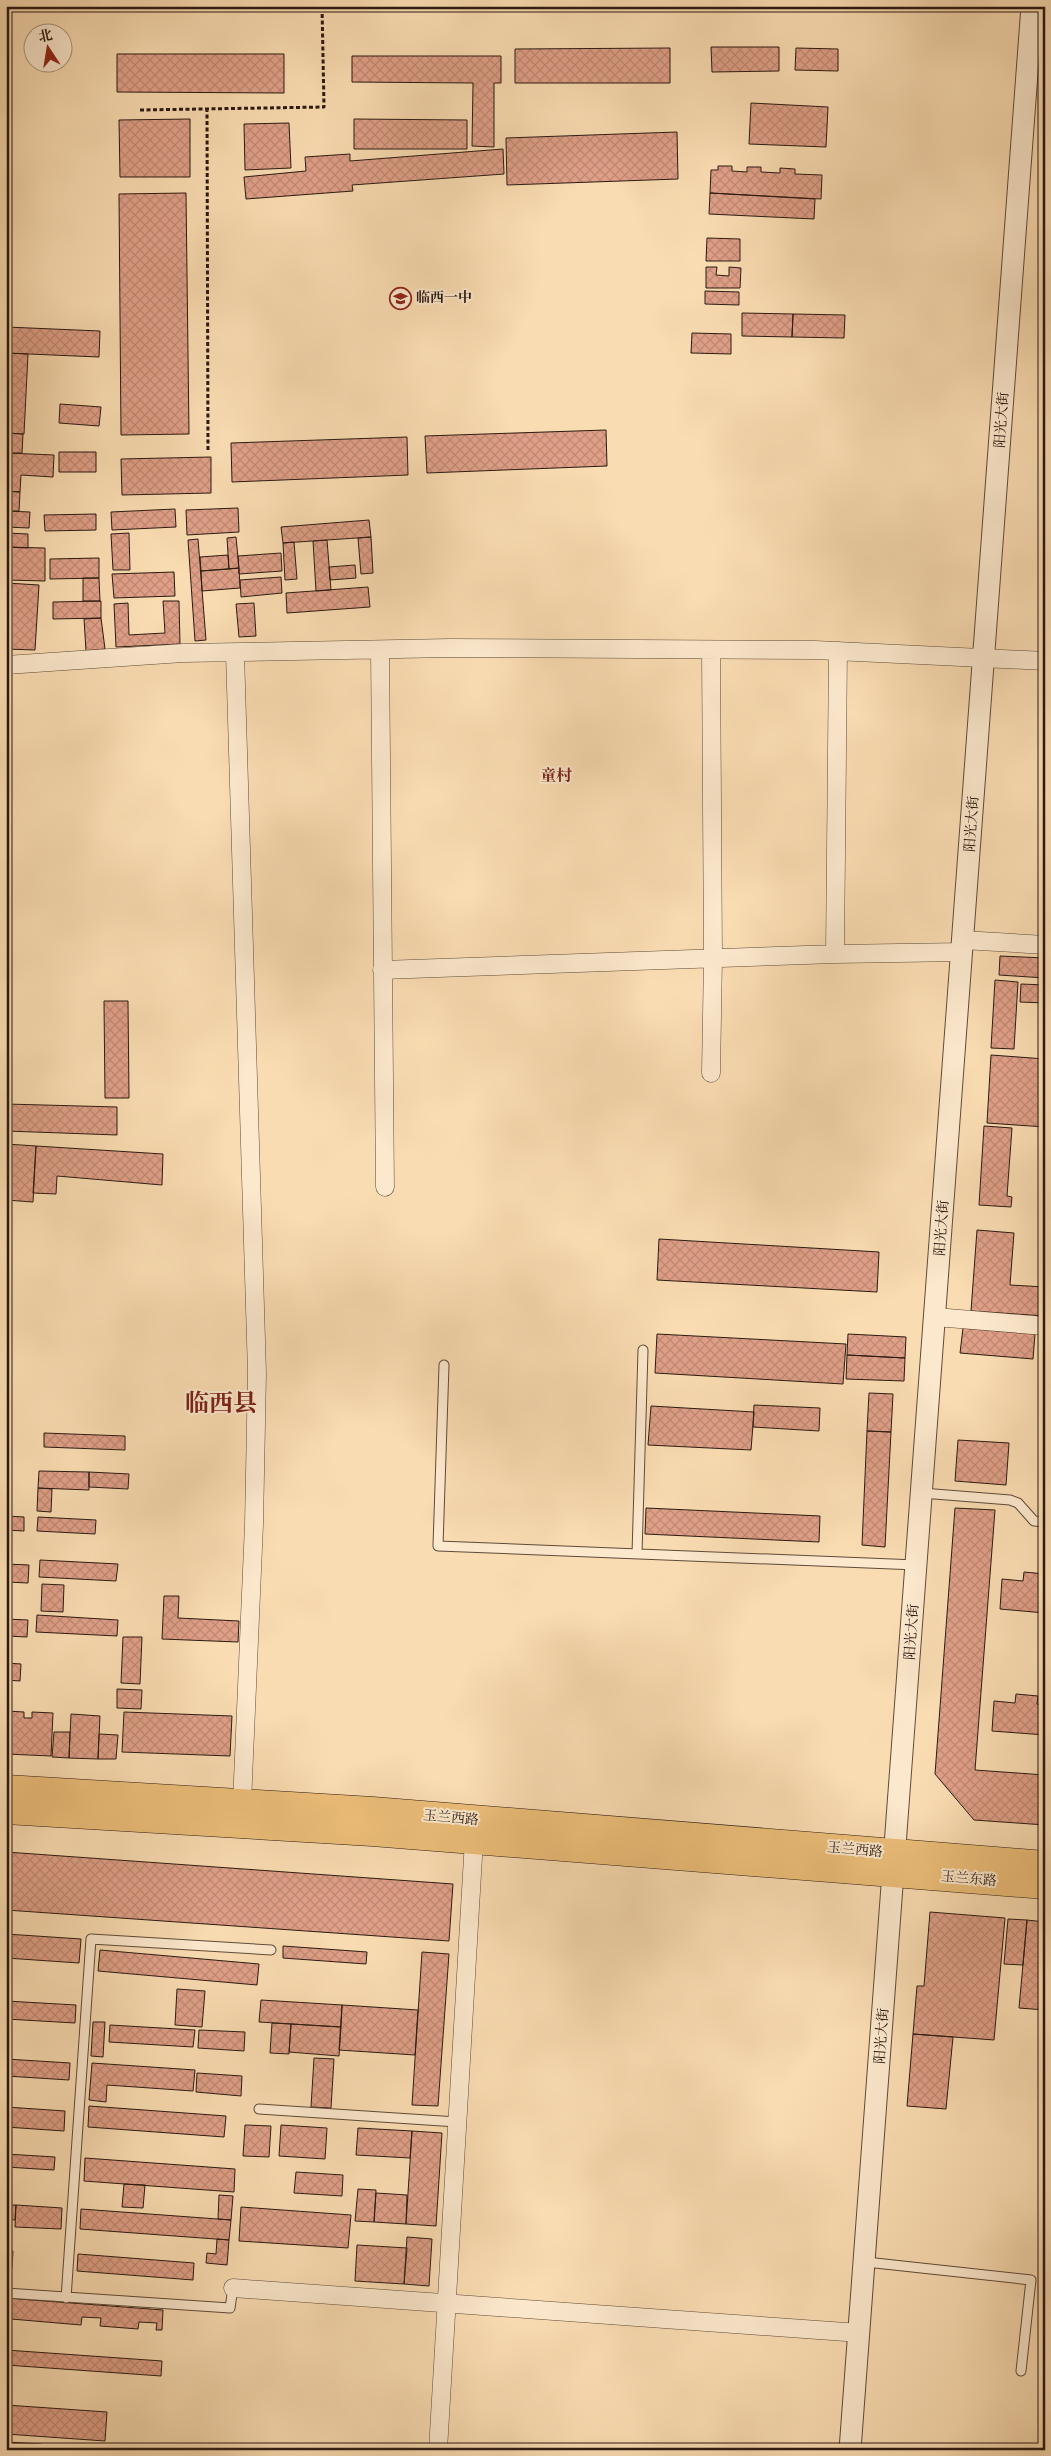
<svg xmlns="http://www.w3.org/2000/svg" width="1051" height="2456" font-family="'IM FELL English','Noto Serif SC',serif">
	<defs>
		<pattern id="building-cross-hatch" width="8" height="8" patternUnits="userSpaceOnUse" patternTransform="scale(1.25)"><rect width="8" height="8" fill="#e0a088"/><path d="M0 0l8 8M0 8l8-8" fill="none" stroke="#c08974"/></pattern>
	</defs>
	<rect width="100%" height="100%" fill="#fadcb2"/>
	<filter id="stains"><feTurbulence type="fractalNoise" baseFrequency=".004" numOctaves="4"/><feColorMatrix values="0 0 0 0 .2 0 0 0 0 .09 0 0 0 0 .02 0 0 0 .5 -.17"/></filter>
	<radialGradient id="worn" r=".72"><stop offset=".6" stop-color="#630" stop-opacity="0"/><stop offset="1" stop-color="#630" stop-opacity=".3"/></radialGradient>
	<path fill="url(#building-cross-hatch)" stroke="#2b1911" d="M711 47H779V71L712 72Z
		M670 48V83H515V49Z
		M796 48 838 49V71L795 70Z
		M117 54H284V93L117 92Z
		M352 56H501V83H494V147L472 146 473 83 352 82Z
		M751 103 828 107 826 147 749 144Z
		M190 119V177H120L119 120Z
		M354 119 467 120V149H354Z
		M289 123 291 168 245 170 244 124Z
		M677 132 678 179 507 185 506 138Z
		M503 149 504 174 352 185 353 191 246 199 244 177 306 171 305 157 350 154V161Z
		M718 166H732V171L747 172V167H761V172L780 173V168L795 169V174L822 175 821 199 710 193 711 170H718Z
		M186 193 189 434 121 435 119 194Z
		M710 193 815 199 814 219 709 214Z
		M707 238 740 239V261H706Z
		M706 267H717L716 275 729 276V267L741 268 740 288H706Z
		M705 291 739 292V305L705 304Z
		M742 313 793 314 792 337 742 336Z
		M793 314 845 315 844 338 792 337Z
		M6 327 100 331 99 357 6 353Z
		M692 333 731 334V354L691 353Z
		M6 353 28 354 24 434 6 433Z
		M60 404 101 407 99 426 59 423Z
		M606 430 607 466 427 473 425 436Z
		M6 433 23 434 22 453H6Z
		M407 437 408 475 232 482 231 443Z
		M59 452H96V472H59Z
		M6 453 54 455 53 477 21 475 20 492 6 491Z
		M211 457V493L122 495 121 459Z
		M6 491 20 492 19 511H6Z
		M238 508 239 532 187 535 186 510Z
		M175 509 176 527 112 530 111 512Z
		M6 511 30 512 29 528 6 527Z
		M96 514V530L45 531 44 515Z
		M369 520 371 537 283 543 281 527Z
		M6 533 28 534V548L6 547Z
		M129 533 130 570H113L111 534Z
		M236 537 239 568 229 569 227 538Z
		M371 537 373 573 361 574 358 538Z
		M198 539 206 640 195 641 188 540Z
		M327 540 331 590 316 591 313 541Z
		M294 542 297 579 285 580 283 543Z
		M6 547 45 548V581L6 580Z
		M281 553 282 571 239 574 238 556Z
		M228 555 229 569 201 571 200 557Z
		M99 558V578L50 579V559Z
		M355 565 356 578 330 580 329 567Z
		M239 568 240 588 202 591 201 571Z
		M174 572 175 596 114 598 112 574Z
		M281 577 282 593 241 597 240 580Z
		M83 578H99L100 601H83Z
		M6 583 39 585 35 650 6 649Z
		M368 587 370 607 287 613 286 593Z
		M101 601V618L53 619V602Z
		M163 601H179L180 644 116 647 114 604 128 603 129 635 165 633Z
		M254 603 256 636 239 637 236 604Z
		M101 618 105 649 86 651 84 619Z
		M1000 956 1045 958V978L999 975Z
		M995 980 1018 982 1014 1049 991 1048Z
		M1021 984 1045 985V1003L1020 1002Z
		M104 1001H128L129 1098H105Z
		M991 1055 1045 1059V1127L987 1123Z
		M6 1104 117 1107V1135L6 1131Z
		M984 1126 1012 1128 1007 1196 1012 1197 1011 1207 979 1205Z
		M6 1144 36 1146 33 1202 6 1200Z
		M36 1146 163 1154 162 1185 57 1176 56 1194 33 1193Z
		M977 1230 1014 1233 1010 1285 1045 1287V1316L971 1311Z
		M659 1239 879 1252 877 1292 657 1280Z
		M963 1328 1035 1334 1033 1359 960 1353Z
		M657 1334 846 1344 843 1384 655 1373Z
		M848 1334 906 1337 905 1358 847 1355Z
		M847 1355 905 1358 904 1381 846 1379Z
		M869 1393 893 1394 891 1432 867 1431Z
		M754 1405 820 1408 819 1431 753 1427Z
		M651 1406 754 1412 751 1450 648 1445Z
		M867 1431 891 1432 885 1547 862 1545Z
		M44 1433 125 1436V1450L44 1447Z
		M958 1440 1009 1443 1006 1485 955 1481Z
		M39 1471 89 1472V1490L38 1488Z
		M89 1472 129 1474 128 1489 89 1487Z
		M38 1488 52 1489 51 1512 37 1511Z
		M646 1508 820 1516 819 1542 645 1534Z
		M955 1508 995 1510 975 1770 1045 1775V1825L974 1820 935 1774Z
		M6 1516 24 1517V1531L6 1530Z
		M38 1517 96 1520 95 1534 37 1531Z
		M40 1560 118 1564 116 1581 39 1577Z
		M6 1564 29 1565 28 1583 6 1582Z
		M1024 1572 1045 1574V1613L1000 1609 1002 1579 1023 1581Z
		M42 1584 64 1585 63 1612 41 1611Z
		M164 1596H179L178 1618 239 1621 238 1642 162 1639Z
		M37 1615 118 1620 117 1636 36 1632Z
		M6 1619 28 1620 27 1637 6 1636Z
		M123 1637H142L140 1684 121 1683Z
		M6 1663 21 1664 20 1681 6 1680Z
		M117 1689 142 1690 141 1709 117 1708Z
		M1016 1694 1038 1696 1037 1704 1045 1705V1735L992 1731 994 1701 1015 1703Z
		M6 1711 24 1712V1718H32V1712L53 1713 51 1756 6 1754Z
		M124 1712 232 1716 230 1756 122 1752Z
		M71 1714 100 1716 98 1759 69 1758Z
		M54 1732H70L69 1758 52 1757Z
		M99 1734 118 1735 116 1759H98Z
		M6 1852 453 1884 449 1941 6 1910Z
		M930 1912 1005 1918 994 2040 913 2034 917 1986H924Z
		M1008 1919 1027 1920 1023 1965 1004 1964Z
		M1027 1920 1045 1922V2010L1019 2008Z
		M6 1934 81 1939 79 1963 6 1958Z
		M283 1946 367 1952 366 1964 283 1958Z
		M100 1950 259 1964 257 1985 98 1971Z
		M422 1952 449 1954 438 2106 412 2105Z
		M177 1989 205 1991 202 2027 175 2025Z
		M261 2000 342 2005 341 2027 259 2022Z
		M6 2001 76 2005 75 2023 6 2019Z
		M342 2005 418 2010 415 2055 339 2050Z
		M93 2022H105L103 2057 91 2056Z
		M272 2023 291 2024 289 2054 270 2053Z
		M291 2024 341 2027 339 2056 289 2052Z
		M110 2025 195 2030 193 2047 109 2042Z
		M199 2030 245 2032 244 2051 198 2048Z
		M913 2034 953 2037 946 2109 907 2106Z
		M314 2058 334 2059 331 2108 311 2107Z
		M6 2059 70 2063 69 2080 6 2076Z
		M92 2063 195 2070 193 2091 107 2085 106 2102 89 2100Z
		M197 2073 242 2076 241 2096 196 2092Z
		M89 2106 226 2116 224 2137 88 2127Z
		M6 2107 65 2111 64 2131 6 2127Z
		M245 2125 271 2126 269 2157 243 2156Z
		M281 2125 327 2128 325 2159 279 2156Z
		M358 2128 412 2131 410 2158 356 2155Z
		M412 2131 442 2133 436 2226 406 2224Z
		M6 2154 55 2157 54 2170 6 2167Z
		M85 2158 235 2169 234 2192 84 2181Z
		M296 2172 343 2175 342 2196 294 2193Z
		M124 2184 145 2185 143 2208 122 2207Z
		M358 2189 376 2190 374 2222 355 2221Z
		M376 2193 407 2195 406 2224 374 2222Z
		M219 2195 233 2196 231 2220 218 2219Z
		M6 2205H16L15 2220 6 2219Z
		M16 2205 62 2208 61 2229 15 2227Z
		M241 2207 351 2215 348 2248 239 2241Z
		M81 2209 231 2220 229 2240 80 2229Z
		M407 2237 432 2239 429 2286 404 2284Z
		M217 2239 229 2240 227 2265 206 2263 207 2253 216 2254Z
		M357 2245 407 2248 404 2284 355 2281Z
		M6 2251H13L12 2268 6 2267Z
		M78 2254 194 2263 193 2280 77 2271Z
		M6 2298 163 2310 162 2330H156L157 2323 139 2322 138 2329 100 2326 101 2318 82 2317 81 2325 11 2319 9 2342H6Z
		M6 2350 162 2361 161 2376 6 2365Z
		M6 2405 107 2412 105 2441 6 2434Z
		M6 2442 42 2444V2450H6Z"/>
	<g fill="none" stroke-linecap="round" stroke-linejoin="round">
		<defs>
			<path id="service" d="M444 1365 438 1546 917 1565
				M922 1493 1010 1500 1018 1503 1034 1521 1045 1522
				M637 1554 643 1350
				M259 2109 457 2122
				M866 2262 1031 2280 1021 2371
				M6 2293 230 2308 233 2288
				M66 2298 91 1939 271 1950"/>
			<path id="minor" d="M380 650 385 1187
				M235 653 257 1373 254 1524 242 1803
				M6 665 183 653 450 648 815 650 1045 661
				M963 940 1045 945
				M835 954 838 651
				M382 970 835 954 962 952
				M711 1073 713 958 711 650
				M935 1317 1045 1326
				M233 2288 860 2333
				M438 2450 474 1840"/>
			<path id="tertiary" d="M850 2450 1032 6"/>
			<path id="trunk" d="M6 1789 373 1811 1045 1865
				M6 1810 372 1832 1045 1885"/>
		</defs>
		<use href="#service" stroke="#5f4a39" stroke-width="11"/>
		<use href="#minor" stroke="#5f4a39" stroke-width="19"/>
		<use href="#tertiary" stroke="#5f4a39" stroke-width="23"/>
		<use href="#trunk" stroke="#2b1911" stroke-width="29"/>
		<path stroke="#2b1911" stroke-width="3" stroke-dasharray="4 2.5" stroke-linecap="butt" d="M207 108 208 451
			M140 110 324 107 322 6"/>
		<use href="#service" stroke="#fce8cd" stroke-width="9"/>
		<use href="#minor" stroke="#fce8cd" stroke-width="18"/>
		<use href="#tertiary" stroke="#fce8cd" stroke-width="21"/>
		<use href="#trunk" stroke="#edbe79" stroke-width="28"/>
	</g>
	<defs>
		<symbol id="school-ring" viewBox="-11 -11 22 22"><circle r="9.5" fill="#fce8cd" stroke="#8f2418" stroke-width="1.5"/><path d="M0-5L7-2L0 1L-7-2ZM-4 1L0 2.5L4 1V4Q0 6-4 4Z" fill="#8f2418"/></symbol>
	</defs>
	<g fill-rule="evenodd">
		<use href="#school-ring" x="388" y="286" width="25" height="25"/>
	</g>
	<g text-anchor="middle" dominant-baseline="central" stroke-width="4" stroke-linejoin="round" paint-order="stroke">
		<g font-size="14" font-weight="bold" fill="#2b1911" stroke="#fce8cd" text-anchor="start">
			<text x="416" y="298">临西一中</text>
		</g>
		<g font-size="14" fill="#2b1911" stroke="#fce8cd">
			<text transform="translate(1002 420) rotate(-86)">阳光大街</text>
			<text transform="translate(972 824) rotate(-86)">阳光大街</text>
			<text transform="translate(942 1228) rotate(-86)">阳光大街</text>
			<text transform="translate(912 1632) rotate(-86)">阳光大街</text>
			<text transform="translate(451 1818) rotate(5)">玉兰西路</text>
			<text transform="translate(855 1850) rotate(5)">玉兰西路</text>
			<text transform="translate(969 1879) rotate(5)">玉兰东路</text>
			<text transform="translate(882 2036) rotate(-86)">阳光大街</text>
		</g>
		<g font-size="16" font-weight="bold" fill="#7a1f14" stroke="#fce8cd">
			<text x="556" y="777">童村</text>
		</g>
		<g font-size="24" font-weight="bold" fill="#7a1f14" stroke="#fce8cd">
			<text x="221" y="1404">临西县</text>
		</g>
	</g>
	<rect width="1051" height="2456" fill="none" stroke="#fadcb2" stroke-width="25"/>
	<rect x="8" y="8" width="1036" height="2441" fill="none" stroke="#2b1911" stroke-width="2.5"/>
	<rect x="12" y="12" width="1026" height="2431" fill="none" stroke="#2b1911"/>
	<g transform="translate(48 48) rotate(348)"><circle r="24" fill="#fce8cd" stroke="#a89582"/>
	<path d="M0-4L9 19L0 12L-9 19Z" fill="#8f2418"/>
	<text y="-8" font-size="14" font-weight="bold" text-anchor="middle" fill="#2b1911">北</text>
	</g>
	<rect width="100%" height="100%" filter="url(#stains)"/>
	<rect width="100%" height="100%" fill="url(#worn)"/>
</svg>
